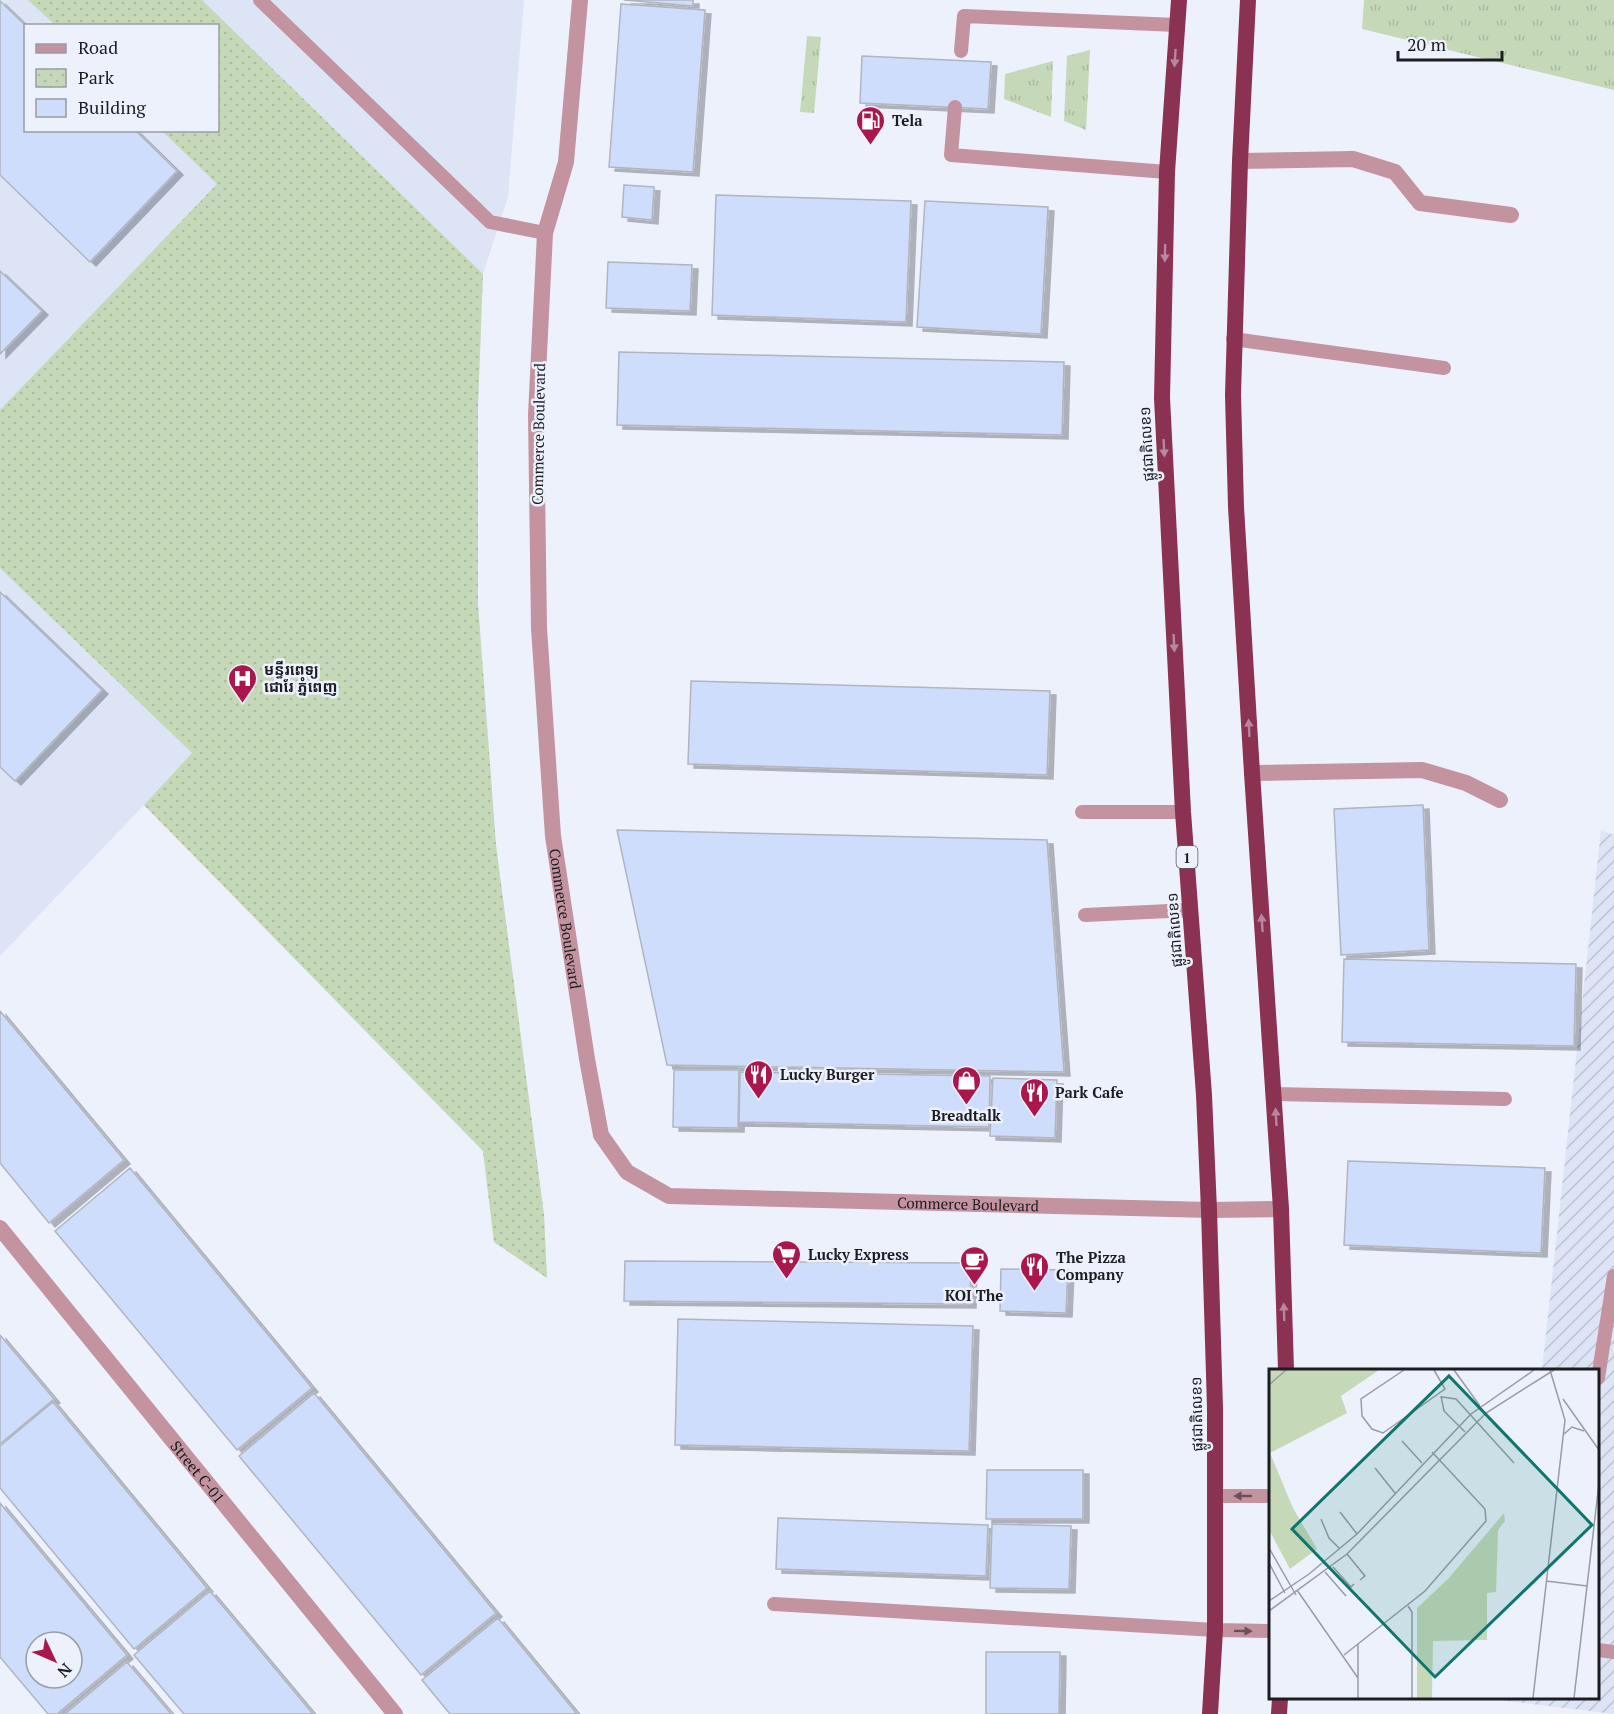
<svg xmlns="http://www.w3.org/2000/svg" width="1614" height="1714" font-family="'PT Serif','Noto Sans Khmer',serif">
	<defs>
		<pattern id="industrial-furrows" width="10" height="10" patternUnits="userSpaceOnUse" patternTransform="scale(1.5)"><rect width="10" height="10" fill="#dce4f6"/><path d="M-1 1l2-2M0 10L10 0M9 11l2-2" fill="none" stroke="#bcc3d3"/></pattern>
		<pattern id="grass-tufts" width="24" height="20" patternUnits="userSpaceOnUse" patternTransform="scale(1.5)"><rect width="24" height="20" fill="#c5d9b8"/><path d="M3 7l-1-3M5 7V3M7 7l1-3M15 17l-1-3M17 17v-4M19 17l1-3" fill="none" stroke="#a9ba9e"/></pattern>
		<pattern id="park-dots" width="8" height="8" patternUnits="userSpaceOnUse" patternTransform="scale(1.5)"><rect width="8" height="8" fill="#c5d9b8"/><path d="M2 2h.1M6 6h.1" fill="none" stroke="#a9ba9e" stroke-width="1.8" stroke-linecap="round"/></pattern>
		<filter id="shadow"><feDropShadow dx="6" dy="4" stdDeviation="0" flood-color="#0004"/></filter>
	</defs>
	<rect width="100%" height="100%" fill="#edf1fc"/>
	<path fill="#dce4f6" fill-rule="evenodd" d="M0 0H524L508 197 483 274 478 405V604L496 845 544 1215 547 1278 494 1242 483 1151 144 805 0 956ZM26 26H218V130H26Z"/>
	<path fill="url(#industrial-furrows)" d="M1601 830 1614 835V1714L1482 1698H1598V1370H1542Z"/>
	<path fill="url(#grass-tufts)" d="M1364 0H1614V90L1362 29Z
		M807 36 821 37 814 113 800 112Z
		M1090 50 1086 130 1064 121 1067 56Z
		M1053 61 1051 117 1004 99 1005 74Z"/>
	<path fill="url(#park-dots)" d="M28 0H202L483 274 478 405V604L496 845 544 1215 547 1278 494 1242 483 1151 144 805 192 753 0 568V410L217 184 162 131 218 130V26L55 25Z"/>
	<path fill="#cfddfc" stroke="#b0b5bf" stroke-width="1.5" fill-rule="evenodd" filter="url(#shadow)" d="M624 0H693V6Z
		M0 1 26 26V130H135L177 171 90 262 0 175Z
		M621 4 705 10 693 172 609 167Z
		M862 56 991 62 988 109 860 103Z
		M624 185 654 187 652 220 622 217Z
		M716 195 911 201 906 322 712 315Z
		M925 201 1048 207 1041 334 917 327Z
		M608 262 692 265 690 311 606 308Z
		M0 271 42 311 0 354Z
		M619 352 1064 362 1062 435 617 425Z
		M0 592 102 690 15 781 0 767Z
		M691 681 1050 691 1047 775 688 764Z
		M1423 805 1429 950 1341 955 1334 809Z
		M617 830 1047 840 1064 1072 667 1065Z
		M1344 959 1576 964 1574 1046 1342 1042Z
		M0 1011 124 1160 49 1223 0 1163Z
		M674 1070H739L738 1128 673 1127Z
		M740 1072 990 1076 989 1127 739 1122Z
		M993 1078 1057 1080 1055 1138 990 1136Z
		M1348 1161 1545 1168 1541 1253 1344 1245Z
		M130 1168 312 1388 237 1450 55 1231Z
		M625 1261 971 1263 970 1304 624 1301Z
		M1001 1269 1068 1270 1066 1313 1000 1311Z
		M678 1319 973 1326 969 1451 675 1445Z
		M0 1335 54 1399 0 1444Z
		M314 1393 496 1613 421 1675 239 1456Z
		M53 1402 207 1588 134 1649 0 1488V1446Z
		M987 1470H1083V1519H986Z
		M0 1503 127 1655 57 1714H48L0 1657ZM36 1642H72V1678H36Z
		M778 1518 988 1525 986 1576 776 1569Z
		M992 1524 1071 1526 1069 1589 990 1588Z
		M210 1591 313 1714H184L134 1655Z
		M498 1618 577 1714H450L422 1680Z
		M986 1652H1060L1059 1714H986Z
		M127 1662 171 1714H65Z"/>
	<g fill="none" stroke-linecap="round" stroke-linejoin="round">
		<path stroke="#c493a0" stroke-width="14" d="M260 0 490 222 545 233
			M961 51 964 16 1177 25
			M955 107 951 155 1167 172
			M1233 339 1444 368
			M1082 812H1183
			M1085 915 1190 910
			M1274 1094 1505 1099
			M1598 1378 1614 1276
			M1215 1496H1270
			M774 1604 1215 1630 1270 1631
			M1598 1650 1614 1652"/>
		<g stroke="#c493a0" stroke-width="16">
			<path id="s1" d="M580 0 566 162 545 233 536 415 539 628 553 836 587 1059 601 1135 627 1172 669 1196 1209 1210 1281 1209"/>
			<path d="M1240 161 1353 159 1395 172 1420 203 1511 215"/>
			<path d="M1252 773 1422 770 1466 783 1500 800"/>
		</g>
		<path stroke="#c493a0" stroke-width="16" id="s2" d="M0 1228 395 1714"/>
		<path stroke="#8b3152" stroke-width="16" d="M1179 0 1167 172 1162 398 1183 812 1204 1095 1209 1210 1215 1408V1630L1210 1714
			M1248 0 1240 161 1233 395 1236 507 1252 773 1281 1209 1286 1370
			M1279 1714 1280 1698"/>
	</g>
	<defs><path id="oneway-solid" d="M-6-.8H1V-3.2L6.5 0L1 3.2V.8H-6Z" transform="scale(1.5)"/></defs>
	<g fill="#b7879e">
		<use href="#oneway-solid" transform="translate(1175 58) rotate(94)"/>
		<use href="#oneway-solid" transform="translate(1165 253) rotate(91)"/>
		<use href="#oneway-solid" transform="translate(1164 448) rotate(87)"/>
		<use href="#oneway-solid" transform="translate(1174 643) rotate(87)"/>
		<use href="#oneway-solid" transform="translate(1249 728) rotate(-93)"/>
		<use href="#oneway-solid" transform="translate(1262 923) rotate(-94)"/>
		<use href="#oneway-solid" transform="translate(1276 1117) rotate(-93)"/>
		<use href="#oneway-solid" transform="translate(1284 1312) rotate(-92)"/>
	</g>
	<g fill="#68525a">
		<use href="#oneway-solid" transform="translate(1243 1496) rotate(-180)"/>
		<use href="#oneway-solid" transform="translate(1243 1631) rotate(1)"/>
	</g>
	<defs>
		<symbol id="fuel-pin" viewBox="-11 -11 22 30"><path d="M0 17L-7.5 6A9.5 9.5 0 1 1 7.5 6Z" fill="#aa174c" stroke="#edf1fc"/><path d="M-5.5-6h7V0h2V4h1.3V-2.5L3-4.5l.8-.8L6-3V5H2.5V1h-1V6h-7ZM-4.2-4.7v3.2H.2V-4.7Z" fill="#fff"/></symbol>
		<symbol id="hospital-pin" viewBox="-11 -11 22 30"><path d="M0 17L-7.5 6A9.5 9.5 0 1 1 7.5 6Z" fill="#aa174c" stroke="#edf1fc"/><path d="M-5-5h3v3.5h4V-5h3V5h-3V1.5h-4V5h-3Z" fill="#fff"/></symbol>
		<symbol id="restaurant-pin" viewBox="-11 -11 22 30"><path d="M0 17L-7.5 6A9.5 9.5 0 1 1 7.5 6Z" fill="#aa174c" stroke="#edf1fc"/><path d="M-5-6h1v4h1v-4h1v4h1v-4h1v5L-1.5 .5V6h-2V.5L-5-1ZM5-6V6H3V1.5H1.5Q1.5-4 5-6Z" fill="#fff"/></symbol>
		<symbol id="shop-pin" viewBox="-11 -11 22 30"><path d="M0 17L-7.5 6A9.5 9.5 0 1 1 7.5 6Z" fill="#aa174c" stroke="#edf1fc"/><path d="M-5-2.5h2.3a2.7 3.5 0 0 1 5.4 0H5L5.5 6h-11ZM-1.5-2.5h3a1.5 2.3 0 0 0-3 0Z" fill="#fff"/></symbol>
		<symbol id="supermarket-pin" viewBox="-11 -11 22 30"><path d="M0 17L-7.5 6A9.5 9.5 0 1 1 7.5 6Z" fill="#aa174c" stroke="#edf1fc"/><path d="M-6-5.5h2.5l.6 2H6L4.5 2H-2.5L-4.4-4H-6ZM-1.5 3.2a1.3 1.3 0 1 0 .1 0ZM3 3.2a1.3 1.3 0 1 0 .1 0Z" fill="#fff"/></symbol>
		<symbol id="cafe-pin" viewBox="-11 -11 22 30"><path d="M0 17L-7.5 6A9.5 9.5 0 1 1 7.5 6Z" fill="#aa174c" stroke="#edf1fc"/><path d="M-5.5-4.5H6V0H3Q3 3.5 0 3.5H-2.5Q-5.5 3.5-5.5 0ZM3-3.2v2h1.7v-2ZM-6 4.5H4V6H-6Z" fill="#fff"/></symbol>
	</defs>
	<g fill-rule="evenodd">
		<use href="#fuel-pin" x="854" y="104" width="33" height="45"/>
		<use href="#hospital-pin" x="226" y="662" width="33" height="45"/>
		<use href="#restaurant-pin" x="742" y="1058" width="33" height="45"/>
		<use href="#shop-pin" x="950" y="1064" width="33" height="45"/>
		<use href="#restaurant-pin" x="1018" y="1076" width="33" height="45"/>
		<use href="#supermarket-pin" x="770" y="1238" width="33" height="45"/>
		<use href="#cafe-pin" x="958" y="1244" width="33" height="45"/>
		<use href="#restaurant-pin" x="1018" y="1250" width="33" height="45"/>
	</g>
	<g text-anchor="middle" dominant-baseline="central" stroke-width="5" stroke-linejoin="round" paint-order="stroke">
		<rect fill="#edf1fc" stroke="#5b5d63" stroke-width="1.5" x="1176.5" y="846" width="21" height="22" rx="4.5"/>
		<g font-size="14" font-weight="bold" fill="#1c1d21">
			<text x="1187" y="857">1</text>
		</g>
		<g font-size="15" font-weight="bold" fill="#1c1d21" stroke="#edf1fc" text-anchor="start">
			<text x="892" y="120">Tela</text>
			<text x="264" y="669">មន្ទីរពេទ្យ<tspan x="264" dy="17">ជោរែ ភ្នំពេញ</tspan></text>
			<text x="780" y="1074">Lucky Burger</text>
			<text x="1055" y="1092">Park Cafe</text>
			<text x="966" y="1115" text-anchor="middle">Breadtalk</text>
			<text x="808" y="1254">Lucky Express</text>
			<text x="1056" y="1257">The Pizza<tspan x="1056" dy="17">Company</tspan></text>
			<text x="974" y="1295" text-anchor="middle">KOI The</text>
		</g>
		<g font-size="15" fill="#1c1d21" stroke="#edf1fc">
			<text transform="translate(538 434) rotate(-89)">Commerce Boulevard</text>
			<text transform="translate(1146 444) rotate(-93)">ផ្លូវជាតិលេខ១</text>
			<text stroke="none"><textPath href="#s1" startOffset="924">Commerce Boulevard</textPath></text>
			<text transform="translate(1174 930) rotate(-94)">ផ្លូវជាតិលេខ១</text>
			<text stroke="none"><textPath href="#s1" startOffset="1536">Commerce Boulevard</textPath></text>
			<text transform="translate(1196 1414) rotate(-91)">ផ្លូវជាតិលេខ១</text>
			<text stroke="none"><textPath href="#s2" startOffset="314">Street C-01</textPath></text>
		</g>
	</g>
	<g transform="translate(1269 1369)">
		<rect width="330" height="330" fill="#edf1fc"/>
		<path d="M0 1H110L72 27 78 44 1 84 24 139 48 180 21 200 0 161Z" fill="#c5d9b8"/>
		<path d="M235 144 236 152 229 161 227 223 218 224V271L164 272 163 329H148V239L179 210Z" fill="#c5d9b8"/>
		<path fill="none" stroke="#999ca4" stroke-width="1.5" d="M135 1 92 30 93 47 103 60 114 64 176 20 165 1M185 1 211 37M0 16 17 1M172 27 175 42 196 63M173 28 187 30 245 94M294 30 330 81M295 65 303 58 315 62M133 72 153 94M106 99 126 124M71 143 88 165M52 150 60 169 71 180M0 179 27 226M78 185 96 207 91 211M0 194 16 224M64 198 82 218 85 215M56 203 77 227M277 212 318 217M28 221 89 309V329M0 232 40 205 88 165 202 45 265 1M139 237 143 243V329M0 242 78 185 217 44 285 1M75 286 156 222 217 152 216 140 163 83M89 308V275M264 329 296 51 281 1M305 329 330 114"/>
		<path fill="#0f766e" fill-opacity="0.15" stroke="#0f766e" stroke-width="3" d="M180 7 323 156 166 308 23 160Z"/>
		<rect width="330" height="330" fill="none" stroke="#1c1d21" stroke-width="3"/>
	</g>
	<rect x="24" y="24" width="195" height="108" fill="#edf1fc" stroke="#999ca4" stroke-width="1.5"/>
	<rect x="36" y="44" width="30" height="9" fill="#c493a0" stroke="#999ca4" stroke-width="1.5"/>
	<text x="78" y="54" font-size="18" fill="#1c1d21">Road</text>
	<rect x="36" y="69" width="30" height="18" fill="url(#park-dots)" stroke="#999ca4" stroke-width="1.5"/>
	<text x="78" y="84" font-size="18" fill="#1c1d21">Park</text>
	<rect x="36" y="99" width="30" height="18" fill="#cfddfc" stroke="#999ca4" stroke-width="1.5"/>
	<text x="78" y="114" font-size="18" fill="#1c1d21">Building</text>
	<g transform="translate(54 1660) rotate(134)"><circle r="28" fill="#edf1fc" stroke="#999ca4" stroke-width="1.5"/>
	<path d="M0-4.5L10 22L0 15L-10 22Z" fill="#aa174c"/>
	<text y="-9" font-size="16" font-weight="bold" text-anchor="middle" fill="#1c1d21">N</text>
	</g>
	<path d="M1398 51v9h104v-9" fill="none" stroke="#1c1d21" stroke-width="3"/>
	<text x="1407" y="51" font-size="18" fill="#1c1d21" stroke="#edf1fc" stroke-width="4.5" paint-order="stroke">20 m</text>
</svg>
